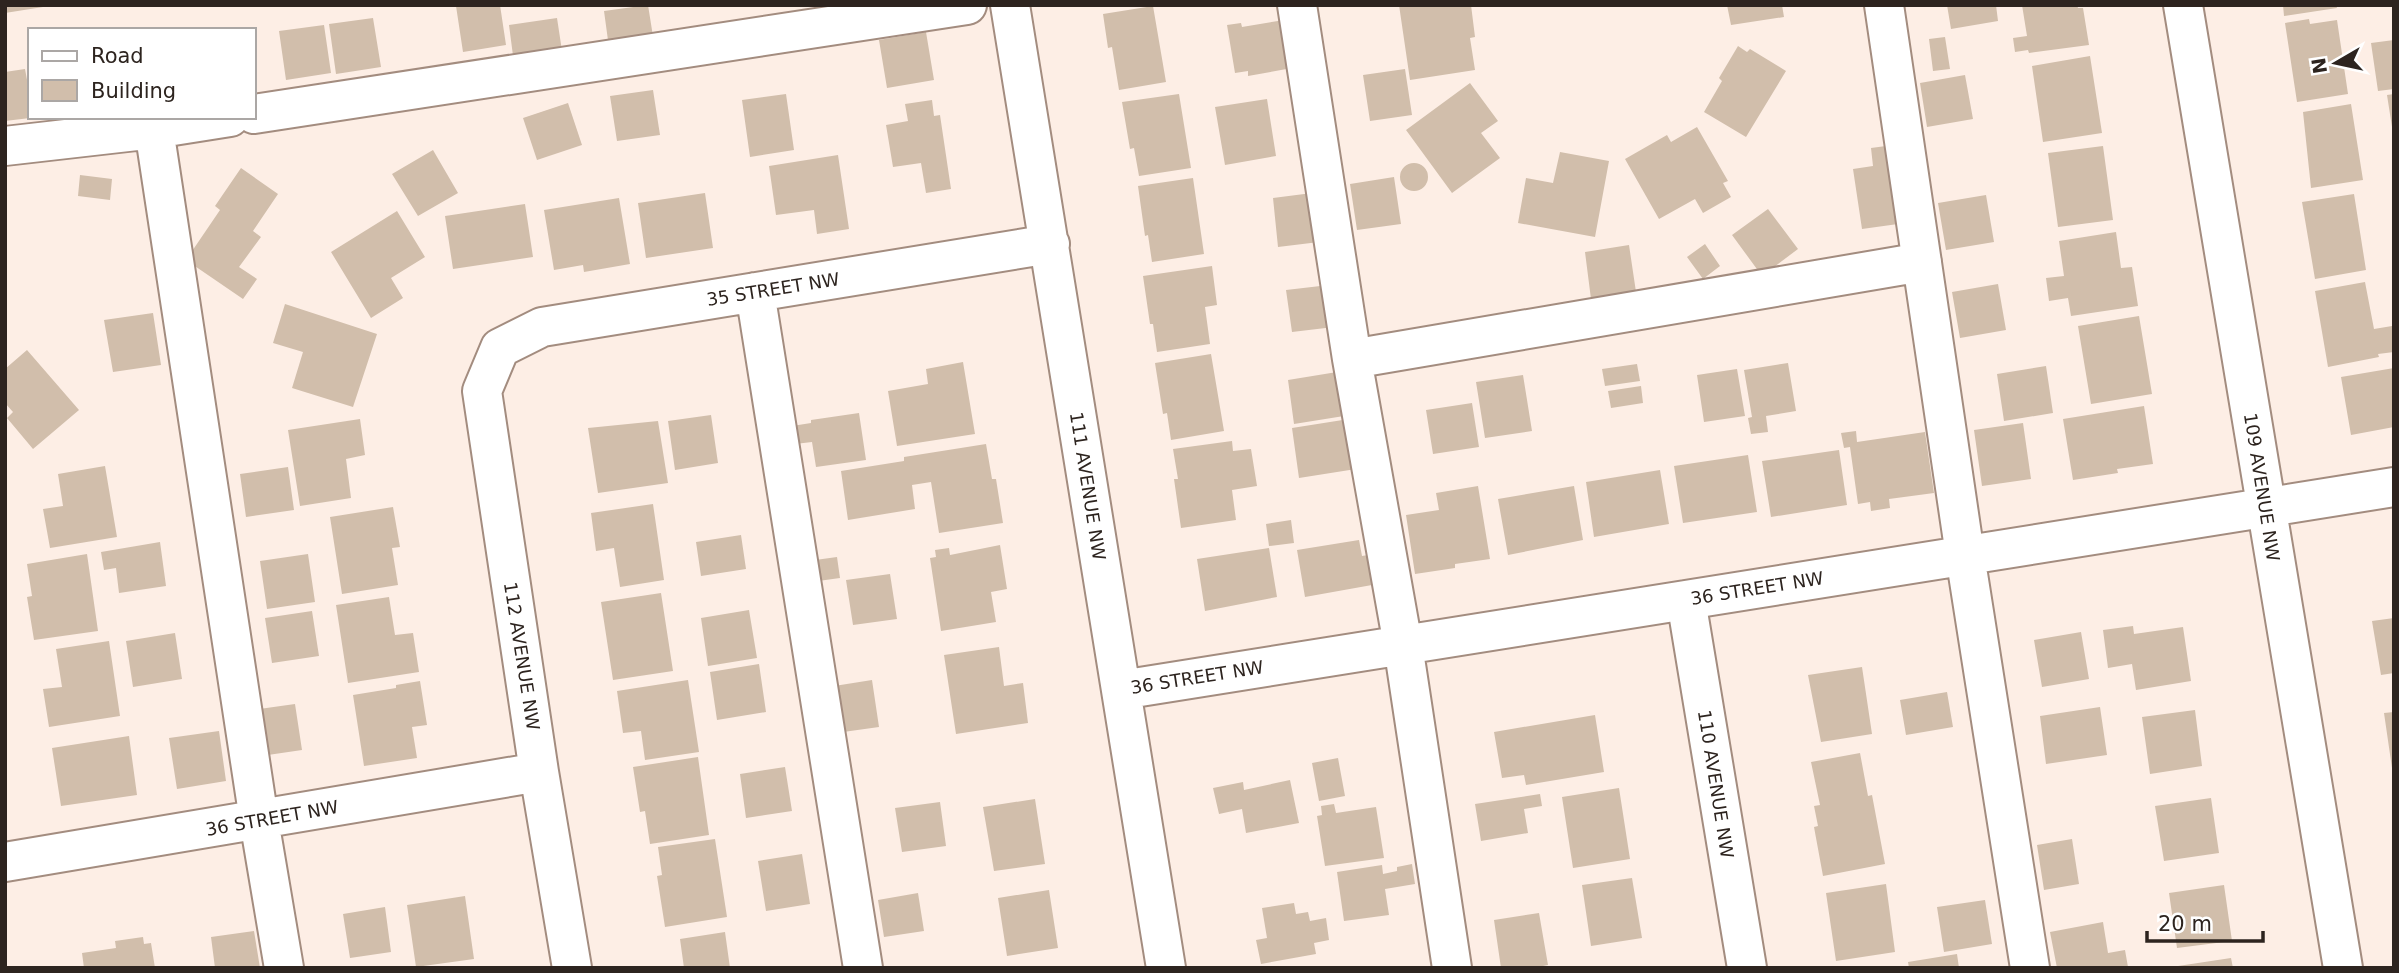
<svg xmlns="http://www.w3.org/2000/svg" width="2399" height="973" font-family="'DejaVu Sans',sans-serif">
	<rect width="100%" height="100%" fill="#fdeee5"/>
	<path fill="#d1beab" d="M5 5H43V7L5 13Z
		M500 5 506 45 463 52 456 6Z
		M648 5 655 49 610 55 604 11Z
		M1399 5H1471L1475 37 1470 38 1475 70 1410 80Z
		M1727 5H1782L1784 17 1731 25Z
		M1947 5H1996L1998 21 1951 29Z
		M2022 5H2077L2078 8H2083L2089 45 2029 53 2028 50 2015 52 2013 38 2027 36Z
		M2283 5H2336L2337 8 2284 16Z
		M1153 6 1166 82 1119 90 1112 47 1108 48 1103 14Z
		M373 18 381 67 336 74 329 24Z
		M557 18 564 64 515 71 509 25Z
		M2309 19 2310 24 2337 20 2348 94 2297 102 2285 23Z
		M1284 20 1292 68 1248 76V71L1235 73 1227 25 1241 23 1242 27Z
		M324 25 331 73 286 80 279 31Z
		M926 32 934 80 887 88 879 40Z
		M1945 37 1950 69 1933 71 1929 39Z
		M2394 40V89L2378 91 2371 43Z
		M1738 46 1747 52 1750 49 1786 71 1746 137 1704 112 1722 81 1719 78Z
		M2090 56 2102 133 2043 142 2032 66Z
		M25 69 30 96V118L5 121V72Z
		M1405 69 1412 115 1370 121 1363 75Z
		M1965 75 1973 119 1927 127 1920 83Z
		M1470 83 1498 121 1481 133 1500 158 1452 193 1406 130Z
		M653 90 660 135 617 141 610 96Z
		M786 94 794 150 750 157 742 100Z
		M1179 94 1191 168 1139 176 1134 148 1130 149 1122 102Z
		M2394 94V127H2392L2387 95Z
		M1267 99 1276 156 1225 165 1215 107Z
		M932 100 934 116 940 115 951 189 926 193 921 163 893 167 886 125 908 121 905 104Z
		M568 103 582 145 537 160 523 118Z
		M2351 104 2363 180 2311 188 2303 112Z
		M1697 127 1728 181 1723 183 1731 197 1703 213 1695 199 1659 219 1625 159 1667 135 1671 142Z
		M1886 146 1898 224 1862 229 1853 169 1873 166 1871 148Z
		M2103 146 2113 220 2058 227 2048 153Z
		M433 150 458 193 418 216 392 174Z
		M1560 152 1609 161 1595 237 1518 223 1526 178 1553 183Z
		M838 155 849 229 817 234 814 210 776 215 769 166Z
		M1400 177a14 14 0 1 1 28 0a14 14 0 1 1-28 0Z
		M241 168 278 194 253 231 261 237 239 267 257 279 243 299 186 260 220 210 215 206Z
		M80 175 112 179 110 200 78 196Z
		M1394 177 1401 224 1357 230 1350 184Z
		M1193 178 1204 254 1152 262 1148 235 1145 236 1138 186Z
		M705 193 713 248 646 258 638 203Z
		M1312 193 1319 242 1278 247 1273 198Z
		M2354 194 2366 270 2315 279 2302 202Z
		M1986 195 1994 242 1946 250 1938 203Z
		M619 198 630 264 584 272 583 265 554 270 544 210Z
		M525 204 533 257 453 269 445 216Z
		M1768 209 1798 249 1762 276 1732 235Z
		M397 211 425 257 391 278 403 298 371 318 331 252Z
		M2116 232 2121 268 2132 267 2138 306 2071 316 2068 298 2049 301 2046 278 2064 276 2059 241Z
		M1705 244 1720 266 1703 279 1687 257Z
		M1629 245 1636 292 1591 299 1585 252Z
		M1212 266 1217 305 1205 307 1210 344 1157 352 1153 324H1150L1143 276Z
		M2365 282 2374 329 2392 326 2394 352 2378 354 2379 357 2328 367 2315 291Z
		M1998 284 2006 330 1960 338 1952 292Z
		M1329 285 1334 327 1292 332 1286 290Z
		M285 304 377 334 353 407 292 388 303 352 273 343Z
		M153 313 161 365 113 372 104 320Z
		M2139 316 2152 394 2091 404 2078 326Z
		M27 350 79 410 33 449 7 418 13 412 5 403V369Z
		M1211 354 1224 431 1171 440 1167 413 1163 414 1155 363Z
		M963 362 975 434 897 446 888 391 928 384 926 369Z
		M1788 363 1796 411 1766 416 1768 432 1751 434 1748 418 1752 417 1744 370Z
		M1637 364 1640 381 1605 386 1602 369Z
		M2046 366 2053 413 2004 421 1997 374Z
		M2394 368V427L2351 435 2341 377Z
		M1737 369 1745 416 1704 422 1697 375Z
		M1337 372 1344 416 1294 424 1288 380Z
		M1523 375 1532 431 1485 438 1476 382Z
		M1641 386 1643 403 1611 408 1608 391Z
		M1472 403 1479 447 1433 454 1426 410Z
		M2144 406 2153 464 2117 469 2118 473 2073 480 2063 419Z
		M859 413 866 460 816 467 812 442 795 444 792 426 811 423V420Z
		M711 415 718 463 675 470 668 421Z
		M360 419 365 455 346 459 351 498 300 506 288 430Z
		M1349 419 1356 469 1299 478 1292 428Z
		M658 421 668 483 598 493 588 428Z
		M2023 423 2031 479 1982 486 1974 430Z
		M1856 431 1857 442 1925 432 1934 493 1889 499 1890 508 1871 511 1870 502 1858 504 1850 447 1844 448 1841 433Z
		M1232 441 1233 451 1251 449 1257 486 1232 490 1236 520 1181 528 1174 479H1178L1173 449Z
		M986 444 992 479H996L1003 523 939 533 931 482 912 485 915 509 848 520 841 471 904 461V457Z
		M1839 450 1847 505 1771 517 1762 461Z
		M1748 455 1757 512 1683 523 1674 466Z
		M105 466 117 537 50 548 43 509 63 506 58 474Z
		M288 467 294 510 246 517 240 474Z
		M1660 470 1669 524 1594 537 1586 482Z
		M1478 486 1490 559 1455 564V568L1415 574 1406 515 1439 510 1436 493Z
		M1574 486 1583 540 1508 555 1498 499Z
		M653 504 664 580 620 587 614 548 596 551 591 513Z
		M393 507 400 547 392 548 398 585 342 594 330 517Z
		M1291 520 1294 543 1269 546 1266 524Z
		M741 535 746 569 701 576 696 542Z
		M1359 540 1362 556 1368 555 1372 585 1305 597 1297 550Z
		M160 542 166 586 119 593 116 568 104 570 101 552Z
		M1000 545 1007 589 991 592 996 622 941 631 930 558 936 557 935 550 949 548 950 555Z
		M1269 548 1277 597 1205 611 1197 559Z
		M87 554 98 631 34 640 27 597 32 596 27 564Z
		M308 554 315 602 267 609 260 561Z
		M837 557 840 578 811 582 808 561Z
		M890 574 897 619 853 625 846 580Z
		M661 593 673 671 613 680 601 602Z
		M389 597 395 635 413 633 419 672 348 683 336 605Z
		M749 610 757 658 708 666 701 618Z
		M312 611 319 656 272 663 265 618Z
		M2394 618V673L2381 675 2372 621Z
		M2133 626 2134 634 2183 627 2191 681 2136 690 2132 664 2108 668 2103 630Z
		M2081 632 2089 679 2042 687 2034 640Z
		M175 633 182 679 133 687 126 641Z
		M109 641 120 716 49 727 43 689 62 687 56 649Z
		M999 647 1004 686 1023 683 1028 723 956 734 944 655Z
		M759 664 766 712 717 720 710 672Z
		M1862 667 1872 734 1821 742 1808 675Z
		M688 680 699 752 645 760 641 731 623 733 617 691Z
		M872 680 879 727 836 733 828 687Z
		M420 681 427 725 412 727 417 758 364 766 353 695 396 688V685Z
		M1947 692 1953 727 1906 735 1900 700Z
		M295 704 302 750 261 756 253 710Z
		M2100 707 2107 755 2046 764 2040 716Z
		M2195 710 2202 766 2150 774 2142 717Z
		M2394 712V768H2392L2384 713Z
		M1595 715 1604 772 1526 785 1524 775 1502 778 1494 732Z
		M219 731 226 781 177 789 169 738Z
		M129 736 137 795 61 806 52 748Z
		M1860 753 1868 796 1872 795 1885 864 1823 876 1814 827 1818 826 1814 806 1820 805 1811 762Z
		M698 757 709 835 650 844 645 811 640 812 633 767Z
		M1338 758 1345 796 1319 801 1312 763Z
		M785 767 792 811 746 818 740 774Z
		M1290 780 1299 823 1246 833 1242 809 1219 814 1213 788 1243 782 1244 790Z
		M1619 788 1630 859 1573 868 1562 797Z
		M1540 794 1542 806 1524 809 1528 833 1481 841 1475 804Z
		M2211 798 2219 853 2164 861 2155 806Z
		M1035 799 1045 864 994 871 983 807Z
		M940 802 946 846 902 852 895 808Z
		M1334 804 1336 813 1376 807 1384 858 1325 866 1317 816 1322 815 1321 806Z
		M715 839 727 917 665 927 657 876 662 875 658 847Z
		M2072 839 2079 884 2044 890 2037 845Z
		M802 854 810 904 766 911 758 861Z
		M1412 864 1415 884 1385 889 1389 915 1344 921 1337 872 1382 865 1383 874 1397 871V867Z
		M1632 878 1642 938 1591 946 1582 885Z
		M1886 884 1895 952 1836 961 1826 893Z
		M2224 885 2232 941 2177 948 2169 893Z
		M1049 890 1058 948 1007 956 998 898Z
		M918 893 924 931 884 937 878 900Z
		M465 896 474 959 416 967 407 905Z
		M1985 900 1992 944 1944 952 1937 907Z
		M1294 903 1296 914 1308 912 1310 921 1326 918 1329 940 1314 943 1316 954 1261 964 1256 940 1267 938 1262 908Z
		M385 907 391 952 350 958 343 914Z
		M1539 913 1548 965 1533 968H1501L1494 920Z
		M2103 922 2108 953 2125 950 2128 967 2057 968 2050 932Z
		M254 931 260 968H215L211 937Z
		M725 932 730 968H684L680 939Z
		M143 937 144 944 151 943 155 968H84L82 953 116 948 115 941Z
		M1957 954 1959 968H1909L1908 962Z
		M2231 958 2233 968H2178V966Z"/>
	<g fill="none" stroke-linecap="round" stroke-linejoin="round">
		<defs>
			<path id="minor" d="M1010 5 1166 968
				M1297 5 1352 359 1403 645 1452 968
				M1884 5 1965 555 2030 968
				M2183 5 2343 968
				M254 114 967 5
				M154 129 259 820 284 968
				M5 146 154 129 230 117
				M755 292 863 968
				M1352 359 1922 262
				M1686 600 1747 968
				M1121 690 2394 487
				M5 862 539 772
				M572 968 539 772 482 391 500 348 542 327 1050 244"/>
		</defs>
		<use href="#minor" stroke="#a38c7f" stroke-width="42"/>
		<use href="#minor" stroke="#fff" stroke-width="38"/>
	</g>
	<g text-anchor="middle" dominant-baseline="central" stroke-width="5" stroke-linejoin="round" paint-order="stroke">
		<g font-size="18" fill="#2d241f" stroke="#fff">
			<text transform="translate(773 289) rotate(-9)">35 STREET NW</text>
			<text transform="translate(1088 486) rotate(81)">111 AVENUE NW</text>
			<text transform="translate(2262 487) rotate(81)">109 AVENUE NW</text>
			<text transform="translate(1757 588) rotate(-9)">36 STREET NW</text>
			<text transform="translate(522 656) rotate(81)">112 AVENUE NW</text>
			<text transform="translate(1197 677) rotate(-9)">36 STREET NW</text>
			<text transform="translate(1716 784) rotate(81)">110 AVENUE NW</text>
			<text transform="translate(272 818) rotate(-10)">36 STREET NW</text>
		</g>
	</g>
	<rect width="2399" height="973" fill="none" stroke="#2d241f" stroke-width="14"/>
	<rect x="28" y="28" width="228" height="91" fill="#ffffff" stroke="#aba7a5" stroke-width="2"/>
	<rect x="42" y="51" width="35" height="10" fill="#ffffff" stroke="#aba7a5" stroke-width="2"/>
	<text x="91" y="63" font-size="21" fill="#2d241f">Road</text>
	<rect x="42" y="80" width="35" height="21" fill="#d1beab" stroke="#aba7a5" stroke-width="2"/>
	<text x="91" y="98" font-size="21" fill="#2d241f">Building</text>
	<g transform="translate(2336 63) rotate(261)" stroke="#ffffff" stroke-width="5" paint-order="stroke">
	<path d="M0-5L12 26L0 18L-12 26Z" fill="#2d241f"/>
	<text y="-10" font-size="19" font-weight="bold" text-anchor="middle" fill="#2d241f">N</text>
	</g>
	<path d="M2147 931v10h116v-10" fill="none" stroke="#2d241f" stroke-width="3.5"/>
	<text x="2158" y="931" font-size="21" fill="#2d241f" stroke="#ffffff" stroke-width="5" paint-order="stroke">20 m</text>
</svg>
